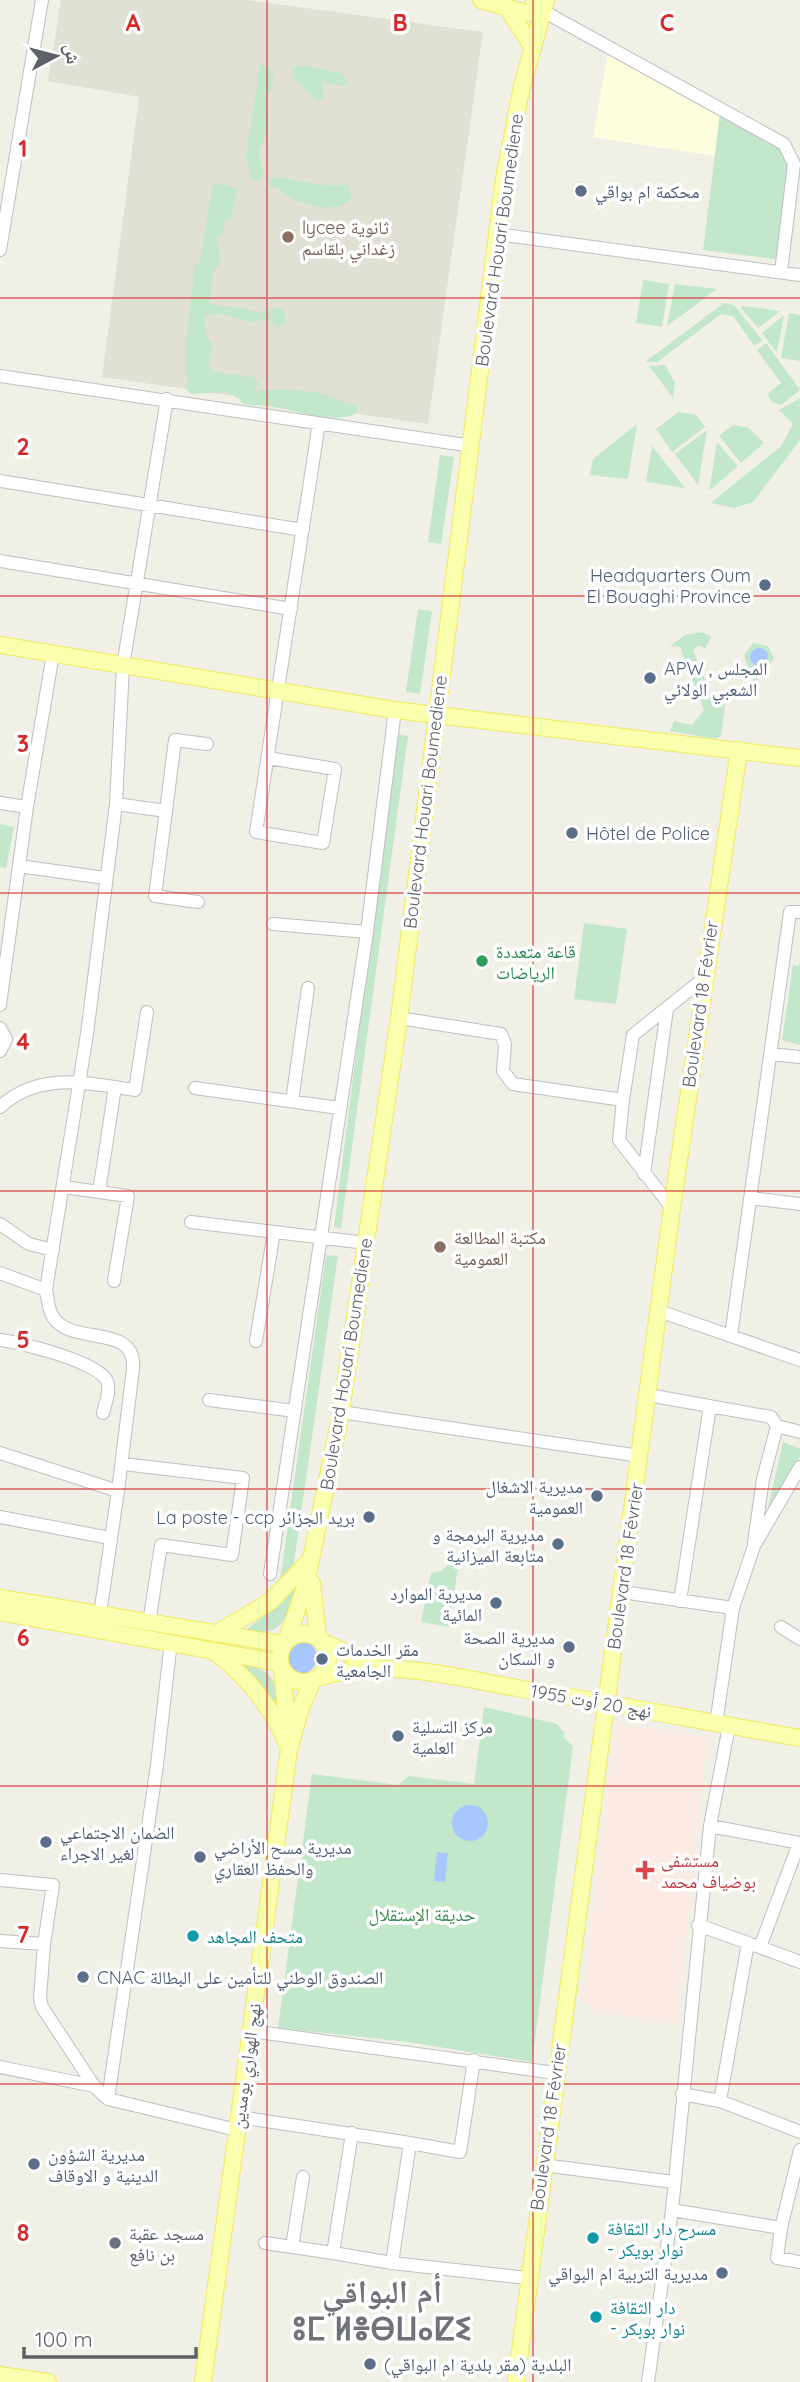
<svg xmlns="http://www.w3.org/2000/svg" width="800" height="2382" font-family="Quicksand,'Noto Naskh Arabic','Noto Sans Tifinagh',sans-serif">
	<rect width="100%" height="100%" fill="#f0f0e6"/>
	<path fill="#fefede" d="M608 53 720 113 715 156 593 137Z"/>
	<path fill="#e0e0d4" d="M61 0H247L483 32 428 424 102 377 139 97 48 81Z"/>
	<path fill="#fcebe4" d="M615 1724 707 1737 677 2025 592 2011 593 2005 582 2003Z"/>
	<path fill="#c3e7cb" d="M260 65H268L274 71 272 89 267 96 269 129 258 152 263 172 260 180 252 181 246 157Z
		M310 66 342 74 348 82 346 86 322 83 324 100H316L292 76 293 67Z
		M720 113 775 142 794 164 782 260 703 250Z
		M276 177C299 180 326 189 348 184L352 196C342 218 291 204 278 188L270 187 268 179Z
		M222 184 238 189 231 219 223 224 224 232 218 238 220 264 214 270 209 303C224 309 244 305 258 313L282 307 286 315 284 324 277 328 270 321 261 319 254 323 221 314 205 315V332L213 347 208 364 212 372 254 377 259 384 254 391C275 388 306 389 326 395 338 399 344 403 357 405V413C331 426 295 409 268 406 257 404 250 408 240 402L241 400 226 392 191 394 185 388 188 380C178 363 195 294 194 267L200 261 213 185Z
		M643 280 669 284 662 327 636 323Z
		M675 284 717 289 667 326Z
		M724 303 734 305 762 340 754 346 733 316 721 314 657 362H645Z
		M744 306 780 311 758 328 740 307Z
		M789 313 800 315V361L781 358Z
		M784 315 777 353 762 333Z
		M766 343 800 390 781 405 772 402 767 394 781 383 757 350Z
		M665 365 675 383 673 398 649 366Z
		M800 398V440L753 502 734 508 711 503 781 446 793 424 779 410Z
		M678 412 696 415 705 427 672 452 656 429Z
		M637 424 628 479 590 475 593 459Z
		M733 425 749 428 764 443 741 463 719 436Z
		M707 430 698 485 675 454Z
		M717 442 738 466 709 491Z
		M652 446 685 488 646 482Z
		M440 455 454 457 441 544 428 542Z
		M418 609 432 611 420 694 406 692Z
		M702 632 711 637 705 649 699 645 693 650 712 696 725 705 721 736 715 739 670 731 674 721 692 725 704 710 680 647 670 646 685 635Z
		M753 643 768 646 774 658 754 685 744 655Z
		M397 734 408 736 341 1228 334 1227Z
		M0 824 14 827 6 868 0 867Z
		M584 923 627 929 616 1004 574 999Z
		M800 961V1045L782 1040 793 965 799 966Z
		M326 1255 338 1256 294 1562 280 1582Z
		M783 1442 800 1449V1457L767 1512Z
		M448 1565 458 1567 449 1627 421 1622 431 1573 441 1571Z
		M298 1584C286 1619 286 1636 243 1632L268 1613Z
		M235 1660C274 1670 275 1678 282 1715Z
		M484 1707 557 1724 565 1734 563 1737 573 1746 532 2062 408 2042 278 2028 312 1774 399 1785 408 1776 474 1784Z"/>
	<path fill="#a8c6ff" d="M750 657a9 9 0 1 1 18 0a9 9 0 1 1-18 0Z
		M283 1657a17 17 0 1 1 34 0a17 17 0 1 1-34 0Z
		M452 1823a18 18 0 1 1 36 0a18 18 0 1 1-36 0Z
		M437 1852 448 1853 445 1882 434 1881Z"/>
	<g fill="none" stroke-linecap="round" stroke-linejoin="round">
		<defs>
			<path id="minor" d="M543 11 784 144 794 164 781 272
				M497 234 800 275
				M0 250 42 0
				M0 376 472 446
				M0 481 303 530
				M0 561 291 609
				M268 758 335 769 323 843 256 832 319 423
				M0 803 27 807
				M116 804 166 811 175 740 207 744
				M166 811 155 896 198 902
				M19 866 105 878
				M273 924 367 932
				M0 1005 27 807 53 654
				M399 1018 501 1034 505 1044 503 1071 513 1084 623 1100 619 1140 672 1208
				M0 1028 6 1039 0 1051
				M771 1054 800 1057
				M195 1088 339 1108
				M623 1100 633 1035 703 979
				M292 1101 308 988
				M0 1107C39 1071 87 1083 135 1090L147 1012
				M644 1174 667 1009
				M64 1187 99 1192 115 1087
				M99 1192 128 1196 114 1281
				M751 1198 800 1204
				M191 1222 366 1243
				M0 1224 29 1244 53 1250
				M0 1273 46 1290
				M659 1311 800 1360
				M731 1336 790 912H800
				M0 1340C20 1342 99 1362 107 1381 111 1391 105 1404 103 1413
				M256 1341 274 1232
				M648 1395 771 1417 777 1426 800 1432
				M209 1400 295 1411
				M341 1412 640 1456
				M0 1453 118 1491 99 1621
				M123 1464 243 1478 232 1555 161 1545 149 1623
				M118 1491 133 1369C137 1322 72 1347 53 1317 48 1310 48 1298 46 1290L87 1034 116 804 123 666 167 399
				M0 1517 110 1538
				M754 1542 763 1479 777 1426
				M270 1574 367 932 395 710
				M622 1592 733 1608 754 1546 800 1467
				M680 1601 710 1406
				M781 1627 800 1639
				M716 1724 733 1608
				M710 1826 800 1843
				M0 1880 53 1885 44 1944 0 1941
				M698 1925 748 1943 720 2101
				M44 1944 40 1998 42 2007 94 2086 108 2099 237 2130
				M754 1945 800 1962
				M760 1947 799 1843
				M251 2031 555 2073
				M0 2067 94 2086
				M682 2094 720 2101 800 2132
				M108 2099 157 1765 171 1641
				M239 2117 410 2143 392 2263 527 2278
				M352 2133 333 2253 392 2263
				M410 2143 460 2152 474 2060
				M543 2165 673 2182
				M672 2210 781 2228 777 2258 800 2262
				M781 2228 800 2150
				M265 2243 333 2253
				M292 2247 303 2177
				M648 2382 672 2210 710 1826 729 1726"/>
			<path id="major" d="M481 0 526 13 543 11 534 0
				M508 9 533 48
				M0 645 395 710 800 758
				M312 1583 318 1638
				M0 1598 283 1644
				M0 1612 280 1663
				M280 1658a24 24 0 1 1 48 0a24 24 0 1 1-48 0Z
				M215 1634 270 1602 309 1561
				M287 1639 306 1584 341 1412 399 1018 504 178 522 86 546 0
				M323 1642 373 1664
				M216 1653C248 1678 276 1711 289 1750
				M282 1669 288 1733
				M317 1678C385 1657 454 1677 522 1689 615 1704 707 1722 800 1738
				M0 2375 48 2382
				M203 2382 289 1750 301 1707 313 1680
				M516 2382 672 1208 739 750"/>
		</defs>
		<use href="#minor" stroke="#bebec5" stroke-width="14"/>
		<use href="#major" stroke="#f2e95d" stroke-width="18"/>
		<use href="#minor" stroke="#fff" stroke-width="12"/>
		<use href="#major" stroke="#faffad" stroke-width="16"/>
	</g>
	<path fill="none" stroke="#d62828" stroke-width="2" stroke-opacity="0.55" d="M267 0V2382M533 0V2382M0 298H800M0 596H800M0 893H800M0 1191H800M0 1489H800M0 1786H800M0 2084H800"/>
	<g fill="#5c6f8a" stroke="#fff" stroke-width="2.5">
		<circle cx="581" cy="191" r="7"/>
		<circle cx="765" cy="585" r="7"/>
		<circle cx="650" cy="678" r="7"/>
		<circle cx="572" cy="833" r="7"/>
		<circle cx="597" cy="1496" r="7"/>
		<circle cx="369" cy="1517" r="7"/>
		<circle cx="558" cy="1544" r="7"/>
		<circle cx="496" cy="1603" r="7"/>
		<circle cx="569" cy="1647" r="7"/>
		<circle cx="322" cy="1659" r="7"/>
		<circle cx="398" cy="1736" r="7"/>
		<circle cx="46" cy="1842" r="7"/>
		<circle cx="200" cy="1857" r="7"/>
		<circle cx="83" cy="1977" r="7"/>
		<circle cx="34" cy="2164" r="7"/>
		<circle cx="722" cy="2273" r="7"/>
		<circle cx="370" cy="2364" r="7"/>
	</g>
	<g fill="#8d6e63" stroke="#fff" stroke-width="2.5">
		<circle cx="288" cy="237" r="7"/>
		<circle cx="440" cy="1247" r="7"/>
	</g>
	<circle fill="#2e9e5b" stroke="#fff" stroke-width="2.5" cx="482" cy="961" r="7"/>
	<path fill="#e0444e" stroke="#fff" stroke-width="2.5" d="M641.5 1859.5h7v7h7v7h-7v7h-7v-7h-7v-7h7z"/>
	<g fill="#0f9aa8" stroke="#fff" stroke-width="2.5">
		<circle cx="193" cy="1936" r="7"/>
		<circle cx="593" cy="2238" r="7"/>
		<circle cx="596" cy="2317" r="7"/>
	</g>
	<circle fill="#6b7280" stroke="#fff" stroke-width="2.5" cx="115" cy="2243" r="7"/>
	<g text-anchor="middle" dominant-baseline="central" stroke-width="7" stroke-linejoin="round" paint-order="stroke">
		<g font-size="18" fill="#4e5e75" stroke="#fff" text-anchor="start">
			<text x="595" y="191">محكمة ام بواقي</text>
			<text x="751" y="575" text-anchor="end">Headquarters Oum<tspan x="751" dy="21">El Bouaghi Province</tspan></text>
			<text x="664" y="668">APW , المجلس<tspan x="664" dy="21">الشعبي الولائي</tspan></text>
			<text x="586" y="833">Hôtel de Police</text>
			<text x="583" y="1486" text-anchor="end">مديرية الاشغال<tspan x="583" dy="21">العمومية</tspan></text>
			<text x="355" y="1517" text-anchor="end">La poste - ccp بريد الجزائر</text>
			<text x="544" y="1534" text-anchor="end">مديرية البرمجة و<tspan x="544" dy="21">متابعة الميزانية</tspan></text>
			<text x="482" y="1593" text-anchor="end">مديرية الموارد<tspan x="482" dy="21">المائية</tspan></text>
			<text x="555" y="1637" text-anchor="end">مديرية الصحة<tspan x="555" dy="21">و السكان</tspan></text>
			<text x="336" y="1649">مقر الخدمات<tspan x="336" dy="21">الجامعية</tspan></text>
			<text x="412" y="1726">مركز التسلية<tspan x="412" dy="21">العلمية</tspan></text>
			<text x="60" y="1832">الضمان الاجتماعي<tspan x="60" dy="21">لغير الاجراء</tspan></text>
			<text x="214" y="1847">مديرية مسح الأراضي<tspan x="214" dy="21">والحفظ العقاري</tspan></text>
			<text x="97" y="1977">CNAC الصندوق الوطني للتأمين على البطالة</text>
			<text x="48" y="2154">مديرية الشؤون<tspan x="48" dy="21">الدينية و الاوقاف</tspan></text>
			<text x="708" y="2273" text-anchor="end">مديرية التربية ام البواقي</text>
			<text x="384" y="2364">البلدية (مقر بلدية ام البواقي)</text>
		</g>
		<g font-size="18" fill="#785e54" stroke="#fff" text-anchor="start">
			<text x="302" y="227">lycee ثانوية<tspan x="302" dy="21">زغداني بلقاسم</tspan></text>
			<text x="454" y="1237">مكتبة المطالعة<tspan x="454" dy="21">العمومية</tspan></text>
		</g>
		<g font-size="18" fill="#5e6067" stroke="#fff">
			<text transform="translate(499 240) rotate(-82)">Boulevard Houari Boumediene</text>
			<text transform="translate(425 802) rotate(-83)">Boulevard Houari Boumediene</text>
			<text transform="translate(700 1004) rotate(-82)">Boulevard 18 Février</text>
			<text transform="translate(346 1364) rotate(-81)">Boulevard Houari Boumediene</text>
			<text transform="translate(625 1566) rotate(-82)">Boulevard 18 Février</text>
			<text transform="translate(591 1701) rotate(10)">نهج 20 أوت 1955</text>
			<text transform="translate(246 2066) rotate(-82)">نهج الهواري بومدين</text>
			<text transform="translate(548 2127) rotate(-82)">Boulevard 18 Février</text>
		</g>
		<g font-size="18" fill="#27864d" stroke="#fff" text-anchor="start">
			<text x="496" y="951">قاعة متعددة<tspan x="496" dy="21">الرياضات</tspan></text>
		</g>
		<g font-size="18" fill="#be3a42" stroke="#fff" text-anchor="start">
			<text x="661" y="1860">مستشفى<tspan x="661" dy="21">بوضياف محمد</tspan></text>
		</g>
		<g font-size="18" fill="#35864b" stroke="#fff">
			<text x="422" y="1914">حديقة الإستقلال</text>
		</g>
		<g font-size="18" fill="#0d838f" stroke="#fff" text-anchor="start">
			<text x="207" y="1936">متحف المجاهد</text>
			<text x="607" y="2228">مسرح دار الثقافة<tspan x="607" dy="21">- نوار بويكر</tspan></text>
			<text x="610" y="2307">دار الثقافة<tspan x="610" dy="21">- نوار بوبكر</tspan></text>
		</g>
		<g font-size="18" fill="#5b616d" stroke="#fff" text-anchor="start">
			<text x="129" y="2233">مسجد عقبة<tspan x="129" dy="21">بن نافع</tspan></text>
		</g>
		<g font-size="32" font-weight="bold" fill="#6f7279" stroke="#fff">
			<text x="382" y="2291">أم البواقي<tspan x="382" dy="37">ⵓⵎ ⵍⴻⴱⵡⴰⵇⵉ</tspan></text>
		</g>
	</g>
	<g font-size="23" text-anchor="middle" font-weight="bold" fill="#d62828" stroke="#fff" stroke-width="7" stroke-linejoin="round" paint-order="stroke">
		<text x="133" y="31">A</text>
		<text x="400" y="31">B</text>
		<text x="667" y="31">C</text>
		<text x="23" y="157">1</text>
		<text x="23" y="455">2</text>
		<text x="23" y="752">3</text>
		<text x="23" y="1050">4</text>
		<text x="23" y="1348">5</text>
		<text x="23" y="1646">6</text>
		<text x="23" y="1943">7</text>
		<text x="23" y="2241">8</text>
	</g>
	<g transform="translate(56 56) rotate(83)" stroke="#ffffff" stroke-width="5" paint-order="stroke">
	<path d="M0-5L12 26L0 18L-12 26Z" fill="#5e6067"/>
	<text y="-10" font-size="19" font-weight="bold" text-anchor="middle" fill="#5e6067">ش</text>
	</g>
	<path d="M24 2347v10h172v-10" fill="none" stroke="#5e6067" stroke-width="3.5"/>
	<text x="35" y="2347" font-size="21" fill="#5e6067" stroke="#ffffff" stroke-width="5" paint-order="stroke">100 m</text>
</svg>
